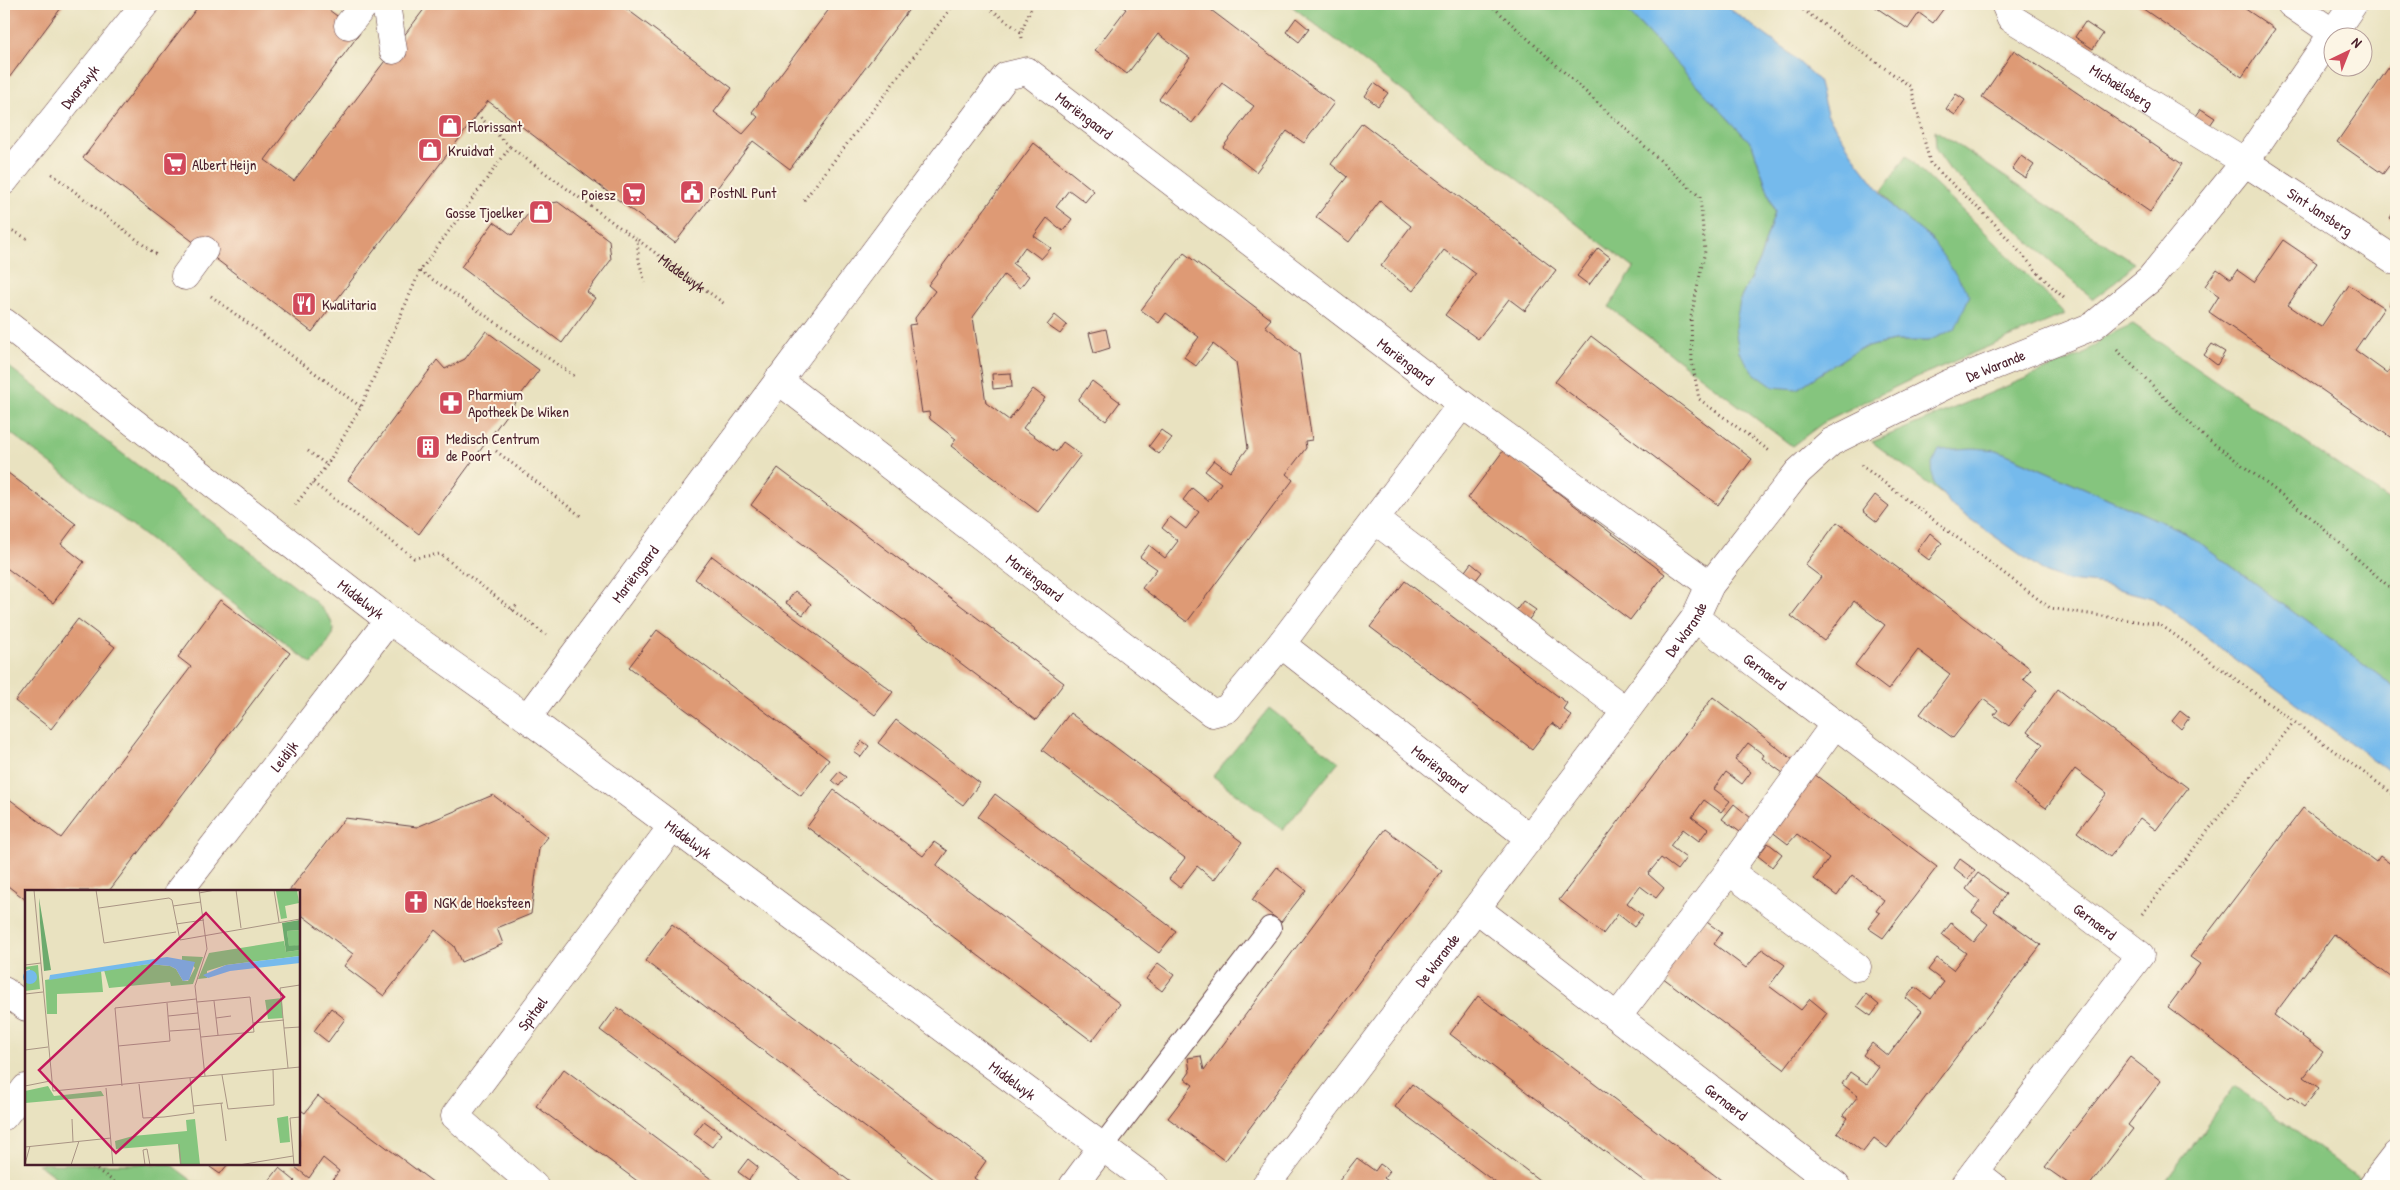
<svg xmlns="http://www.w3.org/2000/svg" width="2400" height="1190" font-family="'Patrick Hand',sans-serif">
	<rect width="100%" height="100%" fill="#fcf5e5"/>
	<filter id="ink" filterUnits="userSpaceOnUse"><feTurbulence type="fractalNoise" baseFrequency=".02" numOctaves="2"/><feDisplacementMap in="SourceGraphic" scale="10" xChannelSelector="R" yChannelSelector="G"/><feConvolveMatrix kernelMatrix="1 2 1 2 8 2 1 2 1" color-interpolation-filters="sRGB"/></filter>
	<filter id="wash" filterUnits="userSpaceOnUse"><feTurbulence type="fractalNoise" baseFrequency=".0096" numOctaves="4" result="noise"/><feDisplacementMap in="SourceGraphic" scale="20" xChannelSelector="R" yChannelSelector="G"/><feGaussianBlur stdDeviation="1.12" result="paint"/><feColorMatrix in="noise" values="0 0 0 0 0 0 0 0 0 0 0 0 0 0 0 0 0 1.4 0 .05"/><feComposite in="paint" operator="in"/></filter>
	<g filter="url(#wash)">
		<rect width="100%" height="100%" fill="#e9e2c0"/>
		<path fill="#85c57e" stroke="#687254" d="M1289 4H1621L1752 144 1775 212 1760 258 1740 300 1797 389 1858 349 1894 341H1928L1931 239 1895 210 1882 191 1907 155 1918 168 1989 236 2065 314 1910 380 1827 420 1792 446 1609 307 1634 268Z
			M1935 130 2134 263 2118 280 2093 299 1950 170 1936 150Z
			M2133 324 2396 505V688L2185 532 1997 450 1933 483 1943 495 1872 442 2082 355 2106 336Z
			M4 363 311 598C343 627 337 633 312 664L4 428Z
			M1269 708 1339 762 1283 830 1213 776Z
			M2235 1086 2369 1186H2162Z
			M38 1164H170L194 1182 252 1184 256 1186H68Z"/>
		<path fill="#75baec" stroke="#606c8c" d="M1621 4H1723L1787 51 1818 80 1827 114 1857 161 1895 210 1931 239 1970 295 1955 329 1928 341H1894L1858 349 1797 389 1773 387 1754 373 1739 352 1735 328 1740 300 1760 258 1775 212 1752 144Z
			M1973 448 1997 450 2185 532 2396 688V776L2219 647 2172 610 2152 598 2099 584 2067 581 2045 572 1953 507 1933 483 1932 464 1939 450Z"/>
		<g id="blocks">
			<path fill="#de9a75" d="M7 4H64L9 78 4 74V9Z
				M200 4H334L329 10 360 33 265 160 294 181 428 4H620L732 88 714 112 743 134 758 117 752 112 833 4H913L790 169 753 141 675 243 488 101 312 332 83 158Z
				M1118 4H1203L1334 103 1304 143 1287 131 1256 172 1223 147 1254 106 1222 83 1192 123 1159 99 1190 58 1158 34 1127 74 1095 50 1126 9Z
				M1871 4H1947L1933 23 1919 13 1908 29Z
				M2136 4H2238L2275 29 2242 77Z
				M1296 18 1309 29 1299 42 1286 32Z
				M2085 22 2103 34 2093 49 2075 37Z
				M2014 50 2182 164 2150 212 1982 97Z
				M2396 57V156L2383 174 2337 142Z
				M1374 83 1388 93 1378 106 1365 96Z
				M1956 94 1965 100 1955 115 1946 109Z
				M2201 109 2215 118 2203 135 2189 126Z
				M1362 123 1556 270 1525 311 1509 299 1478 339 1445 315 1476 274 1444 250 1413 291 1381 266 1411 226 1380 201 1349 242 1316 217 1347 177 1331 164Z
				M1034 143 1094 191 1085 202 1069 190 1056 207 1072 219 1063 231 1047 218 1034 236 1051 248 1041 259 1025 247 1013 264 1029 276 1020 288 1004 275 973 317 986 403 1009 420 1033 389 1045 398 1023 428 1056 452 1063 442 1081 455 1038 512 951 446 956 439 930 419 929 412 922 413 909 325 916 324 915 318 935 291 928 285Z
				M2021 156 2034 165 2025 178 2012 169Z
				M558 202 609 240 611 260 587 292 595 298 562 343 461 267 494 222 512 235 534 206Z
				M2396 208V223L2390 218Z
				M2283 240 2317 263 2288 305 2304 316 2321 327 2349 285 2384 308 2355 350 2387 373 2396 360V441L2209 312 2219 296 2205 286 2217 269 2231 279 2237 270 2254 282Z
				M1598 248 1610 257 1589 285 1577 276Z
				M1184 253 1271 319 1265 326 1299 353 1312 440 1305 441 1306 448 1286 474 1293 480 1187 622 1142 588 1157 569 1140 557 1149 545 1165 558 1178 541 1162 528 1170 517 1186 529 1199 512 1183 500 1192 488 1208 501 1221 483 1205 471 1214 460 1230 472 1248 448 1236 362 1213 344 1196 366 1184 357 1199 337 1166 313 1159 323 1141 310Z
				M2396 296V310L2389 305Z
				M1055 315 1067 325 1060 334 1047 325Z
				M1106 329 1110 348 1094 353 1089 333Z
				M486 331 539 370 419 534 348 480 437 360 445 369 465 359Z
				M1591 336 1752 459 1718 505 1555 382Z
				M2212 344 2225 352 2217 365 2204 355Z
				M1011 373 1012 387 993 389 992 374Z
				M1092 381 1120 402 1106 421 1078 400Z
				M1161 430 1172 438 1159 454 1149 446Z
				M1503 451 1665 574 1630 620 1468 498Z
				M778 468 1064 683 1036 720 751 505Z
				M4 470 76 524 61 544 84 562 53 603 4 566V544L8 538 4 535Z
				M1875 495 1889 506 1877 522 1863 511Z
				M1837 522 2031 669 2023 679 2037 690 2009 726 1994 715 1998 710 1983 699 1953 738 1920 714 1950 674 1918 650 1888 690 1855 665 1885 625 1854 601 1824 641 1791 616 1821 577 1805 565Z
				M1930 533 1942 543 1929 560 1917 551Z
				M712 556 893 692 875 715 695 579Z
				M1471 563 1482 572 1471 586 1460 578Z
				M1405 581 1567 703 1563 709 1572 716 1562 730 1552 723 1532 749 1370 627Z
				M795 591 811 604 803 615 786 603Z
				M220 600 290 653 109 891H26V900L4 883V795L61 838 191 667 178 657Z
				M1523 601 1536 610 1527 622 1515 612Z
				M78 619 115 647 51 729 15 701Z
				M657 630 829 760 801 796 629 667Z
				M2058 689 2188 788 2156 830 2140 818 2110 857 2077 832 2107 793 2075 769 2046 808 2013 784 2043 744 2027 732Z
				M1713 697 1793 760 1783 773 1762 758 1764 755 1748 743 1735 760 1751 772 1742 784 1726 772 1714 789 1730 801 1721 812 1704 800 1692 817 1708 829 1699 841 1683 829 1670 846 1686 858 1677 870 1661 858 1648 874 1664 888 1656 898 1640 886 1627 903 1643 916 1634 927 1618 914 1603 934 1559 900Z
				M2180 711 2189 718 2181 729 2172 721Z
				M1070 713 1242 842 1214 880 1197 866 1180 888 1169 879 1185 858 1042 750Z
				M896 720 980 783 963 805 878 743Z
				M862 741 869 746 861 757 854 752Z
				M839 772 846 777 839 786 832 780Z
				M1814 774 1937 867 1883 938 1868 928 1880 913 1876 911 1884 900 1852 875 1837 896 1814 879 1829 858 1797 834 1788 844 1771 831Z
				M834 790 923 856 934 842 947 851 936 866 1120 1004 1092 1041 807 827Z
				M995 794 1176 931 1159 953 978 817Z
				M493 795 548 837 539 848 531 914 497 928 503 944 461 962 454 946 435 930 384 996 344 966 353 954 299 913V891H289L345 818 417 827Z
				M1734 804 1751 818 1740 832 1722 819Z
				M2303 808 2376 862 2380 856 2396 868V981L2334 934 2274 1015 2323 1052 2304 1077 2319 1088 2304 1107 2290 1096 2288 1098 2168 1007 2200 964 2190 957Z
				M1385 829 1442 871 1225 1161 1168 1118 1193 1085 1185 1079 1190 1072 1188 1058 1201 1056 1204 1070Z
				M1768 843 1782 854 1772 867 1758 856Z
				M1960 859 1975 870 1968 879 1954 868Z
				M1277 867 1306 890 1281 922 1252 900Z
				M1978 873 2006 894 1994 911 2041 945 1887 1148 1874 1138 1863 1152 1837 1132 1848 1118 1843 1115 1858 1096 1842 1084 1850 1072 1867 1084 1879 1067 1863 1055 1872 1043 1888 1056 1922 1011 1906 998 1915 987 1931 999 1944 982 1928 970 1937 958 1953 970 1966 953 1942 935 1951 923 1974 942 1988 924 1972 912 1980 901 1966 889Z
				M1704 920 1722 933 1714 944 1746 968 1762 949 1785 965 1769 986 1801 1010 1810 999 1827 1013 1784 1069 1662 977Z
				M672 924 986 1161 974 1178 985 1186H943L645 961Z
				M1158 963 1174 975 1162 991 1146 979Z
				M1866 994 1879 1005 1871 1016 1857 1006Z
				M1478 996 1564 1061 1729 1186 1649 1185 1450 1034Z
				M617 1007 784 1132 856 1186H808L682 1091 600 1030Z
				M331 1008 345 1019 328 1042 314 1031Z
				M2130 1057 2161 1081 2128 1125 2133 1129 2089 1186H2072L2045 1167Z
				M564 1069 707 1176 721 1186H644L536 1106Z
				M1412 1084 1440 1105 1547 1186H1500L1395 1107Z
				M318 1096 438 1186H328L339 1171 323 1158 309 1178 291 1164H299V1109L305 1113Z
				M704 1121 722 1134 712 1147 694 1134Z
				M1357 1158 1375 1171 1380 1164 1390 1171 1384 1178 1395 1186H1335Z
				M748 1159 758 1167 749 1180 738 1172Z
				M212 1164H228L220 1174 210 1167Z
				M279 1168 295 1181 291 1186H265Z"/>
		</g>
	</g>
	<g filter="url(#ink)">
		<use href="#blocks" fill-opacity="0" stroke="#623c41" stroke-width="1"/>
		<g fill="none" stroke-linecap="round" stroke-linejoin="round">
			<defs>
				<path id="service" d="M1102 1147 1270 928"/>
				<path id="pedestrian" d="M386 4 393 50
					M348 25 365 4
					M185 276 204 250"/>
				<g id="minor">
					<path id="s2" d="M2005 4 2011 18 2245 162 2396 261"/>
					<path d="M2291 4 2333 33"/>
					<path id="s3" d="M4 181 145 4"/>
					<path id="s4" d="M4 322 389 620 527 718 1155 1186"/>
					<path id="s5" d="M778 380 1212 713 1227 709 1281 644 1462 404"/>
					<path d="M1375 520 1626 711"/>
					<path id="s6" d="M1695 618 2140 955 1964 1186"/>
					<path id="s7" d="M1281 644 1528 837"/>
					<path id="s8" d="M527 718 1006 76 1027 71 1462 404 1710 585"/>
					<path d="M1835 724 1729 871 1857 967"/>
					<path id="s9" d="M179 891 389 620"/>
					<path id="s10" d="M1477 909 1836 1186"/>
					<path d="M4 991 26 1007"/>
					<path d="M1617 1017 1729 871"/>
					<path d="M4 1116 26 1088"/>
					<path d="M1975 1172 1993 1186"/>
					<path id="s11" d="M534 1186 455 1116 672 827"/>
					<path d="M1073 1186 1102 1147"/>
					<path id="s12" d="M1265 1186 1626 711 1695 618 1710 585 1798 472 1831 442 1948 384 2093 326 2150 279 2245 162 2353 4"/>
					<path d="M2372 1186 2396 1155"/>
				</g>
			</defs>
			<use href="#service" stroke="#623c41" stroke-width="24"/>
			<use href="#pedestrian" stroke="#623c41" stroke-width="29"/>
			<use href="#minor" stroke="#623c41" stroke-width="29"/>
			<g stroke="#623c41" stroke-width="3" stroke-dasharray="1 4" stroke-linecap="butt">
				<path d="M984 4 1021 32"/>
				<path d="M1490 4 1700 197 1705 251 1691 317 1692 361 1699 399 1771 452"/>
				<path d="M1795 4 1911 87 1930 163 1992 221 2044 279 2066 300"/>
				<path d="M1022 38 1021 32 1033 4"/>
				<path d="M477 114 510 147"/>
				<path d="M52 174 158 256"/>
				<path d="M804 200 954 4"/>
				<path d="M4 226 28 239"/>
				<path id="s1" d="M638 240 726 305"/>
				<path d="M420 271 576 377"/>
				<path d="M211 296 361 407"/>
				<path d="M2117 350 2200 433 2308 515 2396 593"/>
				<path d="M308 451 327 465"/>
				<path d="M496 451 582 517"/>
				<path d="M1861 465 2050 608 2161 625 2396 796"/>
				<path d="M313 483 414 558 440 554 546 635"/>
				<path d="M295 505 327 465 361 407 420 271 510 147 637 240 639 261 646 286"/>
				<path d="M512 610 519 603"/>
				<path d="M2142 914 2294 722"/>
				<path d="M89 1164 120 1186"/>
			</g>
			<use href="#service" stroke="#fff" stroke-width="22"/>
			<use href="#pedestrian" stroke="#fff" stroke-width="28"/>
			<use href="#minor" stroke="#fff" stroke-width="28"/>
		</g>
	</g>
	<defs>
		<symbol id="shop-square" viewBox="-11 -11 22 22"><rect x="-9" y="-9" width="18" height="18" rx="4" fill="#d1495b" stroke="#fcf5e5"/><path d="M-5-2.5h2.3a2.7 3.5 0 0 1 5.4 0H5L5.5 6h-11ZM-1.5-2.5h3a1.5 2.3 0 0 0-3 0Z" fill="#fff"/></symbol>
		<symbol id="supermarket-square" viewBox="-11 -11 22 22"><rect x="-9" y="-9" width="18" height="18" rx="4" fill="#d1495b" stroke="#fcf5e5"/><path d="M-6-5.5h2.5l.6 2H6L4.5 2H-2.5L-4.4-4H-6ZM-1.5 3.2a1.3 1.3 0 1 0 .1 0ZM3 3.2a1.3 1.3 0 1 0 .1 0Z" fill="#fff"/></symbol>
		<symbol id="civic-square" viewBox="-11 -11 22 22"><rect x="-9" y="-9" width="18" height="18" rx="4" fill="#d1495b" stroke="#fcf5e5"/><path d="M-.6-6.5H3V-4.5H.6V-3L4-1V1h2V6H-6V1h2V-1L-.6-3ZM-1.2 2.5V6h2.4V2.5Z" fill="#fff"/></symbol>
		<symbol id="restaurant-square" viewBox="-11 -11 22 22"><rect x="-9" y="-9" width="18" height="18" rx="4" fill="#d1495b" stroke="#fcf5e5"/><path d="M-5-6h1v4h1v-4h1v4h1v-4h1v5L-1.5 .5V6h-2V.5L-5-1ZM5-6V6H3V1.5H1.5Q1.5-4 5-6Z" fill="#fff"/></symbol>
		<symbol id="pharmacy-square" viewBox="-11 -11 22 22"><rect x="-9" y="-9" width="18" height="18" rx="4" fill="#d1495b" stroke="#fcf5e5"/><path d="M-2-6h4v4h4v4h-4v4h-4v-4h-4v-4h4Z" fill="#fff"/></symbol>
		<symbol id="building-square" viewBox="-11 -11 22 22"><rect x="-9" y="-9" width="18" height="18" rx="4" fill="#d1495b" stroke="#fcf5e5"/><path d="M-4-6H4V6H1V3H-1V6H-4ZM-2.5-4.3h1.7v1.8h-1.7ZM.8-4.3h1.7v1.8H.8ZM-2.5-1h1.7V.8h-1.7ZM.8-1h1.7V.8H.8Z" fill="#fff"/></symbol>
		<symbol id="church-square" viewBox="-11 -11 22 22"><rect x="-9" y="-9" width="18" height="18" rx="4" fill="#d1495b" stroke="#fcf5e5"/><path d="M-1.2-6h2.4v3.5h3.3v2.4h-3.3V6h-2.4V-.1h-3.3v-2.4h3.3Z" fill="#fff"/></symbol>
	</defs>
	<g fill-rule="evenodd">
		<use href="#shop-square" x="436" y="112" width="28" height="28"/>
		<use href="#shop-square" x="416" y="136" width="28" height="28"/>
		<use href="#supermarket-square" x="161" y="150" width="28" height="28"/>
		<use href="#civic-square" x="678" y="178" width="28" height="28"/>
		<use href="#supermarket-square" x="620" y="180" width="28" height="28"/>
		<use href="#shop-square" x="527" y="198" width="28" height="28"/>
		<use href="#restaurant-square" x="290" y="290" width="28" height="28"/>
		<use href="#pharmacy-square" x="437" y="389" width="28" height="28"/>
		<use href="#building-square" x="414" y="433" width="28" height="28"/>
		<use href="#church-square" x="402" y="888" width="28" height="28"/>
	</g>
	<g text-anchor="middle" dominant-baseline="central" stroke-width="4" stroke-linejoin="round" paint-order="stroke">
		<g font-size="15" fill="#4a1f2b" stroke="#fcf5e5">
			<text stroke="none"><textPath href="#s3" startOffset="121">Dwarswyk</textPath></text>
			<text stroke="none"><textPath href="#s2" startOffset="145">Michaëlsberg</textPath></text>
			<text stroke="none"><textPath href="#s8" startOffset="895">Mariëngaard</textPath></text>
			<text stroke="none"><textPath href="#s2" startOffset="380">Sint Jansberg</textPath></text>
			<text stroke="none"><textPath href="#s1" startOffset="55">Middelwyk</textPath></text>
			<text stroke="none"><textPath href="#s8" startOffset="1300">Mariëngaard</textPath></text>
			<text stroke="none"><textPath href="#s12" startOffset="1118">De Warande</textPath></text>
			<text stroke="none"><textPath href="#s8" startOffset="180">Mariëngaard</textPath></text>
			<text stroke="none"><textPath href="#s5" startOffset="324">Mariëngaard</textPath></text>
			<text stroke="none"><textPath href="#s4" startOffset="452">Middelwyk</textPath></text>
			<text stroke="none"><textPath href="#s12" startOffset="698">De Warande</textPath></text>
			<text stroke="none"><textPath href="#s6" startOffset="88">Gernaerd</textPath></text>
			<text stroke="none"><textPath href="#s9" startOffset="171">Leidijk</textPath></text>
			<text stroke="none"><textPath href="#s7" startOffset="202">Mariëngaard</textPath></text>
			<text stroke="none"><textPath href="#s4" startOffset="858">Middelwyk</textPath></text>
			<text stroke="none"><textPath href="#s6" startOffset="502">Gernaerd</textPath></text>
			<text stroke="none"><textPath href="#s12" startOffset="284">De Warande</textPath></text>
			<text stroke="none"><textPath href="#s11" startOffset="234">Spitael</textPath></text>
			<text stroke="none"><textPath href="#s4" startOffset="1262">Middelwyk</textPath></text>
			<text stroke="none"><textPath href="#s10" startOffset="315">Gernaerd</textPath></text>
		</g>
		<g font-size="15" fill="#4a1f2b" stroke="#fcf5e5" text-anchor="start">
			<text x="468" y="126">Florissant</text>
			<text x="448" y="150">Kruidvat</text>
			<text x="192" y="164">Albert Heijn</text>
			<text x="710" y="192">PostNL Punt</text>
			<text x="616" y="194" text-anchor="end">Poiesz</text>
			<text x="524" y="212" text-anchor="end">Gosse Tjoelker</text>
			<text x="322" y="304">Kwalitaria</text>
			<text x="468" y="394">Pharmium<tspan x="468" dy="17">Apotheek De Wiken</tspan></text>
			<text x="446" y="438">Medisch Centrum<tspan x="446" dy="17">de Poort</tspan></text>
			<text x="434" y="902">NGK de Hoeksteen</text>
		</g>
	</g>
	<g transform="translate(25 890)">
		<rect width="275" height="275" fill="#e9e2c0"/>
		<path d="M272 0 274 13 260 16 262 28 256 29 251 1ZM275 40V55L264 57 262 41ZM259 51 261 62 275 60V66L201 75 182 81V88L173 89 184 63ZM157 66 178 67 168 94 146 96 145 92 84 98 79 80 124 74 145 76 151 79 158 91H163L170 78 164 71H157ZM13 75 15 99 0 101V90L2 91 5 79 0 80V77ZM76 81 78 102 32 104V124H22L20 90ZM257 108 258 128 243 129 240 110ZM23 196 29 206 76 201 79 206 0 213V201ZM263 226 265 252 255 253 252 228ZM170 229 175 275H155L153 254 91 259 90 251 108 246 162 241 161 230Z" fill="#85c57e"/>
		<path d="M14 8 26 80 19 81 15 33ZM275 30V40L262 41 264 56 275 55V60L261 62 257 33Z" fill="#6caa6d"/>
		<path d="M275 66V73L205 81 183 88 178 85 201 75ZM142 67 170 72 164 90 158 91 151 79 145 76 124 74 24 90 25 85ZM-2 87a7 7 0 1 1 14 0a7 7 0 1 1-14 0Z" fill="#75baec"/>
		<path fill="none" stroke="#a99484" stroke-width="1" d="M9 0 28 201 275 177M71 0 79 53 151 42M174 0 182 59 170 96 180 186M211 0 216 38M249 0 254 32M174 3 190 0M148 16 176 12M74 18 144 8 147 10 155 50 275 29M151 34 179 30M0 75 16 73M0 104 18 102M189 111 191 128 206 126M172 112 225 107 229 142 176 147M143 126 173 123M191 128 193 145M228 133 259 130M259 138 275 137M145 141 175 139M93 156 145 151 142 113M0 160 23 157M263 178 255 98 275 95M197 185 203 219 249 215 248 179M114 194 118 228 139 227 169 223 165 188M0 196 25 191M97 196 90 118 171 109M81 198 88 275M196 213 201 251M168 216 198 213M47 229 48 252M154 254 156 275M0 257 86 248M0 274 5 256M46 275 54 251M120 275 118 260 122 259 125 275M214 275 268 266M269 275 265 228 275 227"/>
		<path fill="#c2185b" fill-opacity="0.15" stroke="#c2185b" stroke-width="2.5" d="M181 23 259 107 91 263 14 180Z"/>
		<rect width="275" height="275" fill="none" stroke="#4a1f2b" stroke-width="2.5"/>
	</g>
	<rect width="2400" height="1190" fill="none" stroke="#fcf5e5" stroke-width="20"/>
	<g transform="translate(2348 52) rotate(43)"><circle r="24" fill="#fcf5e5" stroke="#b59f9b"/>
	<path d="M0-4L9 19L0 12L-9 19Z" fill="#d1495b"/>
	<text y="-8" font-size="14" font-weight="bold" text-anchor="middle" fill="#4a1f2b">N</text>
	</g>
</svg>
